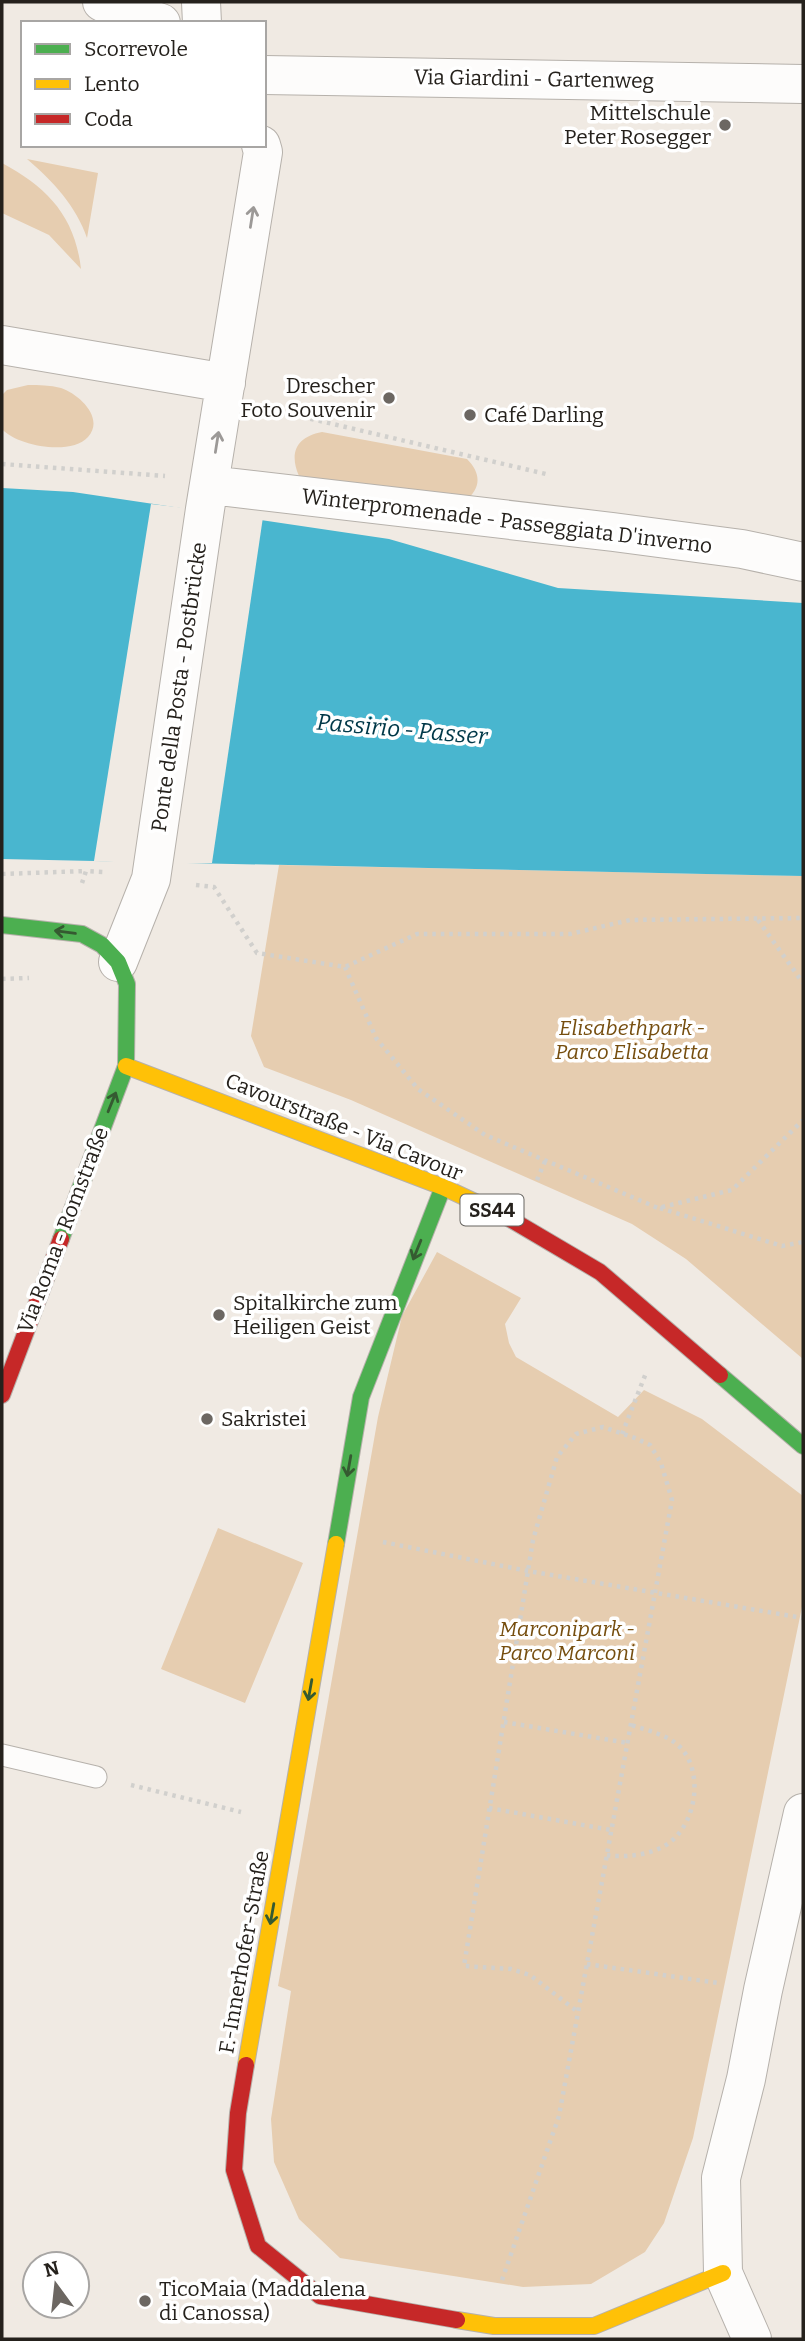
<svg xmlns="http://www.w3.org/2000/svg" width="805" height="2341" font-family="Bitter,serif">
	<rect width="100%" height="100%" fill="#f0eae3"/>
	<path fill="#e6cdb0" d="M27 159 98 173 87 238C76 206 53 181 27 159Z
		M2 163C47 187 75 216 81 269L49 235 2 213Z
		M28 385C39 385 50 385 61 388 79 394 105 418 88 437 71 456 17 446 2 429V395L7 390Z
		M322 432 467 459C482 474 481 489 464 502L311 481 299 476C289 453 296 437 322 432Z
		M279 865 803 876V1359L686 1259 632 1224 351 1100 264 1067 251 1036Z
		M437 1252 521 1298 505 1324 509 1343 516 1357 618 1417 644 1390 702 1419 803 1496V1602L693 2138 664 2223 645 2252 591 2284 523 2287 340 2258 299 2219 274 2162 271 2119 291 1991 278 1986 378 1417 402 1316Z
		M218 1528 303 1563 245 1703 161 1669Z"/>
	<path fill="#49b6cf" d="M2 488 73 492 389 539 558 588 803 603V876L2 859Z"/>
	<path fill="#f0eae3" d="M151 504 263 517 212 863 153 864 94 861Z"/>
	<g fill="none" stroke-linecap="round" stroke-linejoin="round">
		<defs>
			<path id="lane" d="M2 1755 96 1777"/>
			<path id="street" d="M102 2 161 23
				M201 2 202 23
				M264 75 803 84
				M2 345 226 383
				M210 485 613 532 742 549 803 562
				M118 962 151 879 205 509 263 152 261 145
				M752 2339 723 2273 721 2178 746 2079 763 1990 803 1813"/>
			<path id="fast" d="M2 925 82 934 102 945 118 962 127 984 126 1066 61 1239
				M720 1375 803 1446
				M336 1544 361 1397 443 1187"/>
			<path id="slow" d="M126 1066 443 1187 505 1216
				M246 2065 336 1544
				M457 2320 494 2326H594L723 2273"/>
			<path id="jam" d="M505 1216 600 1272 720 1375
				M2 1395 61 1239
				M246 2065 238 2113 234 2170 258 2246 320 2296 457 2320"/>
		</defs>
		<use href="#lane" stroke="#b6b1ab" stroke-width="23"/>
		<use href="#street" stroke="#b6b1ab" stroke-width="40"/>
		<use href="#fast" stroke="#b6b1ab" stroke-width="18"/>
		<use href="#slow" stroke="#b6b1ab" stroke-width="18"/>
		<use href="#jam" stroke="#b6b1ab" stroke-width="18"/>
		<path stroke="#d1d0cd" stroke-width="4.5" stroke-dasharray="3.5 5" stroke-linecap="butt" d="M269 409 546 474
			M2 464 165 476
			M2 874 86 871
			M82 883 86 871 104 872
			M196 885 214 887 257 953 345 967 417 934H570L630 920 803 918
			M758 920 803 983
			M345 967 376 1038 418 1089 485 1135 658 1208 732 1190 803 1120
			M2 979 29 978
			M537 1180 546 1159
			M660 1208 782 1246 803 1242
			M622 1434 646 1373
			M383 1542 528 1571 803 1618
			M504 1722 628 1743
			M131 1785 241 1812
			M489 1808 611 1830
			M607 1855C626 1858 652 1855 669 1843 699 1821 706 1761 671 1740 659 1733 644 1729 631 1725
			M587 1964 718 1983
			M502 2280 559 2116 672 1500 661 1463 650 1445 635 1438 603 1427 576 1434 557 1457 533 1540 464 1966 511 1969 530 1975 578 2012"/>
		<use href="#lane" stroke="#fdfcfb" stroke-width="21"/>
		<use href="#street" stroke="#fdfcfb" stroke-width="38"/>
		<use href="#fast" stroke="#4caf50" stroke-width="16"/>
		<use href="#slow" stroke="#ffc107" stroke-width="16"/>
		<use href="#jam" stroke="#c62828" stroke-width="16"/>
	</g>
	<defs><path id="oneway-shaft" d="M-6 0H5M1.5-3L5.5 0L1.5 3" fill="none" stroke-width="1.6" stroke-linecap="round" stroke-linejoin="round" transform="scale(1.75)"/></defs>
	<g stroke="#9c9997">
		<use href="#oneway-shaft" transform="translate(252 217) rotate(-81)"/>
		<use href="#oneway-shaft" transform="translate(217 442) rotate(-81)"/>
	</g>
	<g stroke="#355a31">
		<use href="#oneway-shaft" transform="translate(65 932) rotate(-172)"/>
		<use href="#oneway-shaft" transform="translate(112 1102) rotate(-68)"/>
		<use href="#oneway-shaft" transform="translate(417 1250) rotate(112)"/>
		<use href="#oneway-shaft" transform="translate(349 1466) rotate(100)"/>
		<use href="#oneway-shaft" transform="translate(310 1690) rotate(100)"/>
		<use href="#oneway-shaft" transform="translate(272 1914) rotate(100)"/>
	</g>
	<g fill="#6c6762" stroke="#fff" stroke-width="2.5">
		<circle cx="725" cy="125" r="7"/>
		<circle cx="389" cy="398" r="7"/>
		<circle cx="470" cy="415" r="7"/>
		<circle cx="219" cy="1315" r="7"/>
		<circle cx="207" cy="1419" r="7"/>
		<circle cx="145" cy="2301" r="7"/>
	</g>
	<g text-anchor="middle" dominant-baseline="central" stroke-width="7" stroke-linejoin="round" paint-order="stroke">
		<rect fill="#fff" stroke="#666460" stroke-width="2" x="460.5" y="1194.5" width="63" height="31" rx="5"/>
		<g font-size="19" font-weight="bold" fill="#25211c">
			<text x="492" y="1210">SS44</text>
		</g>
		<g font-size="21" fill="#25211c" stroke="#fff">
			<text transform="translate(534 79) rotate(1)">Via Giardini - Gartenweg</text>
			<text transform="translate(507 521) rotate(7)">Winterpromenade - Passeggiata D'inverno</text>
			<text transform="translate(179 687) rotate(-82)">Ponte della Posta - Postbrücke</text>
			<text transform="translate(344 1127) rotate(22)">Cavourstraße - Via Cavour</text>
			<text transform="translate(63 1230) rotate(-69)">Via Roma - Romstraße</text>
			<text transform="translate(244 1952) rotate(-80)">F.-Innerhofer-Straße</text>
		</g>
		<g font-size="21" fill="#25211c" stroke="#fff" text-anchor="start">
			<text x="711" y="113" text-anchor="end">Mittelschule<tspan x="711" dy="24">Peter Rosegger</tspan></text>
			<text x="375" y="386" text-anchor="end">Drescher<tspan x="375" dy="24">Foto Souvenir</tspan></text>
			<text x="484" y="415">Café Darling</text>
			<text x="233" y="1303">Spitalkirche zum<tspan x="233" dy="24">Heiligen Geist</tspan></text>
			<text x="221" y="1419">Sakristei</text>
			<text x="159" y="2289">TicoMaia (Maddalena<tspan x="159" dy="24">di Canossa)</tspan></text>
		</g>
		<g font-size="21" font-style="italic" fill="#764e0f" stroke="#fff">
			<text x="632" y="1028">Elisabethpark -<tspan x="632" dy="24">Parco Elisabetta</tspan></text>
			<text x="567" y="1629">Marconipark -<tspan x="567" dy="24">Parco Marconi</tspan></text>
		</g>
		<g font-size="23" font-style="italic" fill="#003848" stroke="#fff">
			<text transform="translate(402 729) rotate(5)">Passirio - Passer</text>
		</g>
	</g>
	<rect width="805" height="2341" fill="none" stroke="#25211c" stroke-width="7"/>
	<rect x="21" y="21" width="245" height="126" fill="#ffffff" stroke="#a8a6a4" stroke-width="2"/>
	<rect x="35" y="44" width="35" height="10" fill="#4caf50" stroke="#a8a6a4" stroke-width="2"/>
	<text x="84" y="56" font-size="21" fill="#25211c">Scorrevole</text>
	<rect x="35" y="79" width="35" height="10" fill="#ffc107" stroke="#a8a6a4" stroke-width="2"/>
	<text x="84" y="91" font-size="21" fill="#25211c">Lento</text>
	<rect x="35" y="114" width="35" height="10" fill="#c62828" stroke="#a8a6a4" stroke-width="2"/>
	<text x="84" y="126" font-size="21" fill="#25211c">Coda</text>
	<g transform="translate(56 2285) rotate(345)"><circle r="33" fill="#ffffff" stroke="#a8a6a4" stroke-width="2"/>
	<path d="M0-5L12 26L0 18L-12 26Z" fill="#6c6762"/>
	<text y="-10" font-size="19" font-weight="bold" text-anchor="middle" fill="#25211c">N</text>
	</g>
</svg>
